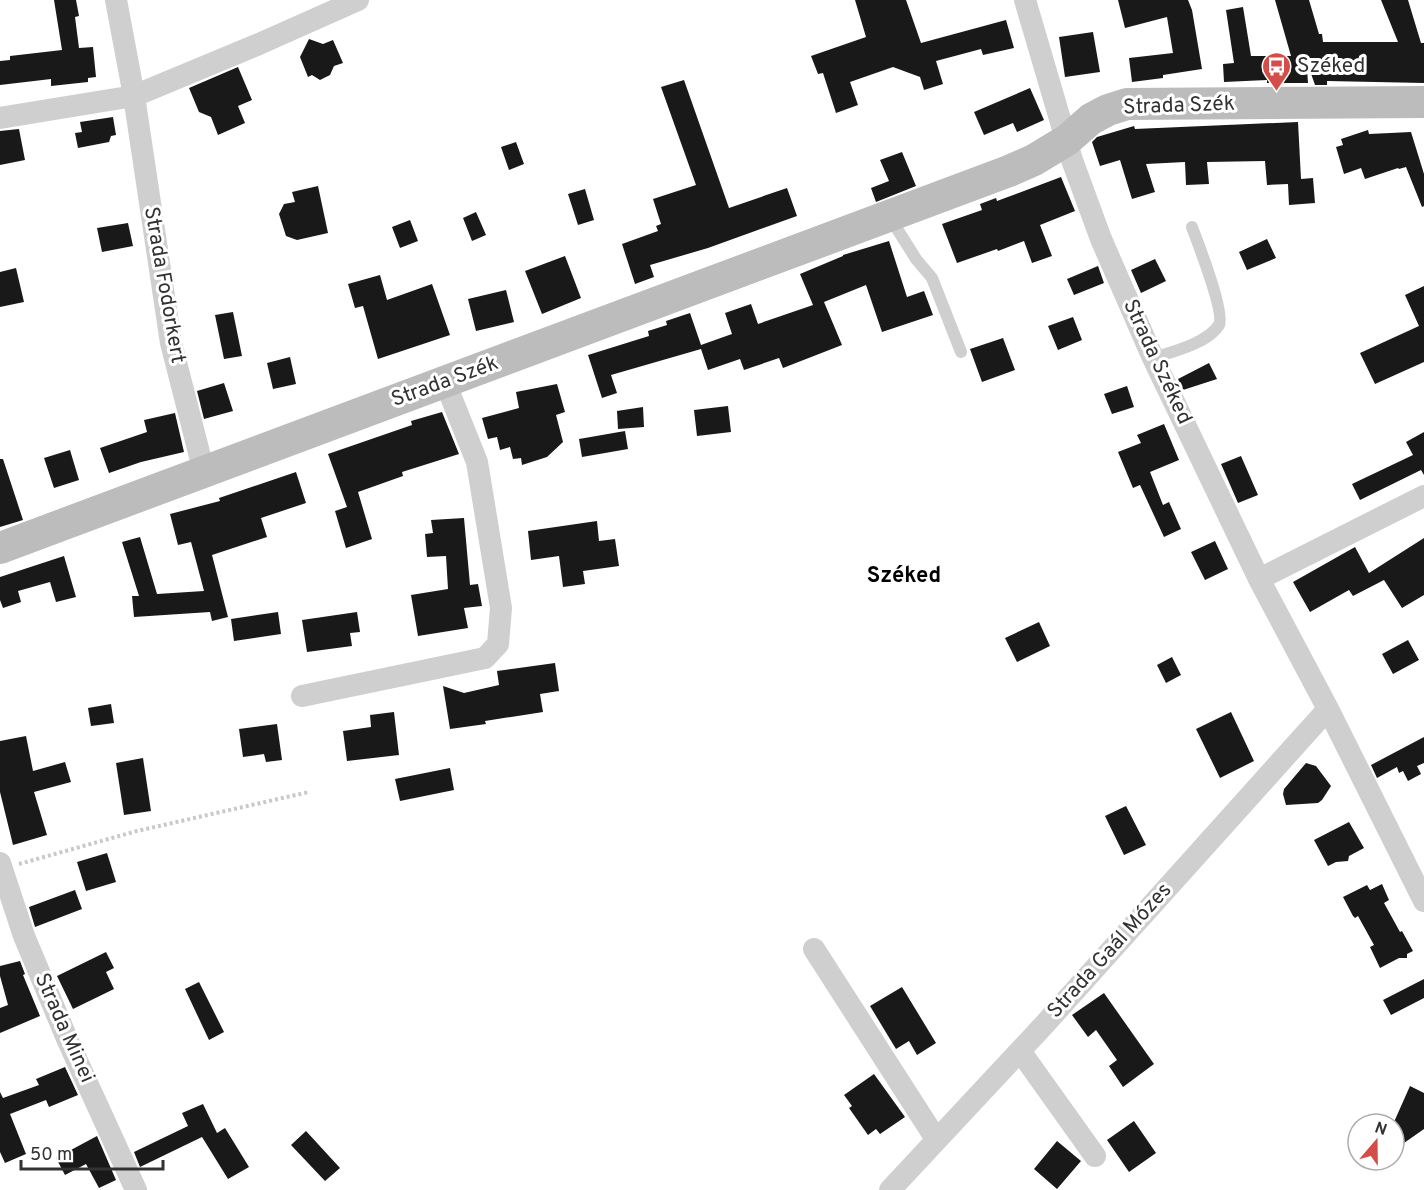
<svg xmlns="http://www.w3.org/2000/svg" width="1424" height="1190" font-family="Overpass,sans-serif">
	<rect width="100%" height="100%" fill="#fff"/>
	<path fill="#191919" d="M54 0H76L79 16 75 17 79 48 93 47 96 77 88 78V82L51 86V79L0 85V61L10 60V56L62 50Z
		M855 0H906L921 43 1006 20 1014 48 983 55 981 49 936 61 943 84 924 90 920 77 893 67 850 82 858 105 836 113 823 73 818 74 811 56 866 37Z
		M1118 0H1188L1192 10 1202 69 1163 75V78L1132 82 1129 58 1173 53 1167 17 1125 28Z
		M1275 0H1309L1319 34H1322L1323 42H1398L1381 0H1408L1421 43H1424V83L1327 81V85H1315L1309 68 1307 69 1308 83H1267V80L1224 82 1223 64 1234 63 1226 10 1243 7 1251 56H1291Z
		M1093 32 1100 72 1065 77 1059 37Z
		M309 39 323 44 333 40 343 63 334 66 330 75 320 80 312 75 308 77 300 57Z
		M238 67 252 100 238 106 245 123 218 135 211 117 199 112 189 88Z
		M684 80 729 208 787 188 797 216 708 248 650 265 654 277 635 284 622 244 658 231 656 226 661 224 653 199 696 185 661 87Z
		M1030 88 1044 120 1017 132 1013 123 984 135 974 112Z
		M113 117 116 135 111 136 109 142 78 148 75 133 82 132 80 122Z
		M1298 122 1301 179 1313 178 1315 203 1289 205 1288 184 1267 185 1265 161 1207 162 1209 184 1186 185 1185 162 1146 164 1155 192 1132 199 1120 160 1100 166 1092 142 1097 137 1134 126 1135 129Z
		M19 129 25 160 0 165V131Z
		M1368 130 1369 134 1411 132 1424 174V206L1422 207 1406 167 1399 169 1398 168 1365 179 1361 168 1344 174 1336 147 1343 145 1341 139Z
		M516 142 524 164 509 170 501 147Z
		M902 152 916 186 876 202 871 188 889 181 880 160Z
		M1061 177 1075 211 1040 225 1052 256 1032 263 1024 241 998 251 997 249 957 263 942 224 982 210 980 204 996 198 997 201Z
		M318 186 328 233 297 240 286 236 279 214 284 204 295 202 292 192Z
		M585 189 594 220 578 225 568 194Z
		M476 212 486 235 472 241 463 218Z
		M410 220 418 241 400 248 392 227Z
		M128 223 133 246 102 252 97 228Z
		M1267 239 1276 258 1247 270 1239 252Z
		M889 241 907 297 924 291 933 315 882 332 866 285 824 302 842 345 783 368 779 358 744 370 740 359 708 370 701 349 611 375 617 393 602 398 588 355 649 336 648 331 667 325 666 321 690 313 701 345 732 334 725 313 751 304 758 324 813 305 800 274 843 256V255Z
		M565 256 581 298 542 314 525 271Z
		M1155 259 1166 281 1141 293 1131 270Z
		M1098 266 1104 283 1074 295 1067 279Z
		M16 268 24 302 0 307V272Z
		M380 275 387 300 432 284 450 335 378 359 363 306 355 308 348 284Z
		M1424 286V362L1375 384 1360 353 1419 326 1405 295Z
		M506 290 514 322 476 331 468 299Z
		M233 312 242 356 224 359 215 315Z
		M1073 317 1082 340 1058 350 1048 326Z
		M1003 338 1015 370 982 382 970 349Z
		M290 357 296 384 273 389 267 363Z
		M1209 363 1217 379 1183 390 1178 379Z
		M224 383 233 411 204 419 197 391Z
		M557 384 565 412 556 415 563 442 547 457 522 465 521 458 513 459 510 447 500 450 497 437 488 439 482 418 519 408 516 392Z
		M1127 386 1134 407 1112 414 1104 394Z
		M728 406 731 432 697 436 694 410Z
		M643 407 644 427 618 429 617 411Z
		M442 412 459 454 402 472 403 476 358 492 372 539 346 548 335 511 347 507 328 454 412 425 411 421Z
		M175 413 184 452 141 462 109 473 100 448 147 432 144 420Z
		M1164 424 1179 460 1150 472 1163 505 1169 502 1181 529 1164 537 1140 485 1133 488 1118 452 1141 443 1137 435Z
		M625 431 628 449 582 457 579 439Z
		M1424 432V475L1421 470 1360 500 1352 484 1413 455 1406 442Z
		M70 450 79 480 54 488 44 458Z
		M1241 456 1258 495 1238 503 1221 464Z
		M0 459H3L23 520 0 527Z
		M296 472 306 503 261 518 267 537 212 555 228 617 212 621 210 612 134 617 132 596H139L122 542 140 537 157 594 204 591 191 542 178 545 170 514 220 501 219 498Z
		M464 518 470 585 478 584 482 606 464 608 468 628 418 636 411 595 448 589 446 556 427 557 425 534 433 533 431 520Z
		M597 521 599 541 615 539 619 566 583 571 585 584 563 587 559 556 531 560 528 531Z
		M1424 538V595L1402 608 1384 580 1353 596 1349 590 1310 612 1293 582 1355 547 1369 573Z
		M1215 541 1228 569 1205 580 1191 552Z
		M64 556 76 597 56 602 50 582 18 591 21 602 3 608 0 600V577Z
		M278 612 281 634 234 641 231 619Z
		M357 612 360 632 350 633 352 646 307 652 302 620Z
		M1039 622 1050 646 1017 662 1005 638Z
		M1408 640 1419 660 1393 674 1382 654Z
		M1172 657 1181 675 1166 683 1157 665Z
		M555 663 559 691 540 694 543 712 485 721 486 724 450 729 443 686 464 693 499 685 497 671Z
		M111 704 114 723 91 726 88 708Z
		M394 712 399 755 347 761 343 731 371 727 370 715Z
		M1231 712 1254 761 1220 778 1196 729Z
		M277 724 282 760 266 762 264 754 243 757 239 729Z
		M26 736 33 771 65 762 71 782 34 792 47 835 13 845 0 792V741Z
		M1424 737V763L1417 766 1421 774 1408 781 1403 771 1399 773 1397 767 1377 778 1371 765Z
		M143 758 151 811 124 815 116 763Z
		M1306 763 1316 766 1331 786 1322 800 1318 803 1286 805 1283 794 1284 789Z
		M450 768 454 790 400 801 395 779Z
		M1126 806 1146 845 1124 855 1105 816Z
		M1349 822 1364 848 1349 856 1348 861 1336 862 1328 866 1314 840Z
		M107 853 116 882 86 891 77 862Z
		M1382 884 1389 900 1384 903 1400 932 1402 931 1413 951 1407 954V958H1399L1380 968 1370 947 1374 945 1358 916 1355 918 1353 916 1343 897 1367 885 1370 890Z
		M75 890 82 909 35 927 29 907Z
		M106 952 114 968 106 972 114 989 73 1009 57 976Z
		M20 961 25 974 23 975 40 1016 0 1033V1008L8 1005 0 976V966Z
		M1424 979V998L1391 1015 1383 1000Z
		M199 982 224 1032 209 1040 185 989Z
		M902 987 936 1043 917 1055 909 1041 896 1049 870 1006Z
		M1104 993 1154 1064 1123 1087 1109 1066 1117 1060 1096 1030 1088 1037 1072 1015Z
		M65 1067 78 1095 49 1107 46 1100 10 1114 26 1154 5 1163 0 1152V1092L3 1098 39 1085 36 1079Z
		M874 1074 905 1117 880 1134 876 1129 868 1135 849 1108 852 1106 844 1095Z
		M1410 1086 1424 1093V1129L1394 1150V1122Z
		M203 1104 217 1133 225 1128 249 1167 228 1179 202 1137 140 1167 134 1152 188 1126 182 1113Z
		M1134 1121 1156 1153 1129 1172 1107 1140Z
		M306 1131 340 1168 325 1181 291 1145Z
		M97 1136 116 1180 99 1188 86 1164 65 1175 56 1158Z
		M1057 1141 1081 1161 1057 1189 1034 1169Z"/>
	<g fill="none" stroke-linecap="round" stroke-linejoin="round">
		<path stroke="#c9c9c9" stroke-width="4" stroke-dasharray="3 3" stroke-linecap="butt" d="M19 864 137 831 309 792"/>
		<path stroke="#cfcfcf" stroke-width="12" d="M889 216 916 259 932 278 961 352
			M1153 358C1172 352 1208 343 1219 325 1225 313 1198 243 1192 227"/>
		<path stroke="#cfcfcf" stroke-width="22" d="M116 0 134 96 171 343 204 472
			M1025 0 1072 160 1101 239 1153 358 1259 579 1328 709 1424 901
			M0 118 134 96 259 44 358 0
			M1259 579 1424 496
			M302 696 485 658 498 644 501 608 477 462 445 382
			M0 863 24 936 68 1041 136 1190
			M814 949 936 1139
			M1020 1051 1095 1156
			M890 1190 1044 1025 1328 709"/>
		<path stroke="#bcbcbc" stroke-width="32" d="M0 548 1009 171 1034 160 1067 140 1091 119 1108 110 1127 104 1424 102"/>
	</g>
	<defs>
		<symbol id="bus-pin" viewBox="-11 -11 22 30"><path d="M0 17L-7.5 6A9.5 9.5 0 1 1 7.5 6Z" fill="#d44d48" stroke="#fff"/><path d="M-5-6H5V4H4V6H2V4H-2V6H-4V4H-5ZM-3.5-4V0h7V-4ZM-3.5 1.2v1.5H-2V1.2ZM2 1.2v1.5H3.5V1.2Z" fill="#fff"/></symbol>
	</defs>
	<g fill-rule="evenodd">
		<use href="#bus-pin" x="1260" y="50" width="33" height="45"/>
	</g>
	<g text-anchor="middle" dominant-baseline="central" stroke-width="6" stroke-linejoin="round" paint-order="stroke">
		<g font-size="21" fill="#323232" stroke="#fff" text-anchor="start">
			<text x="1297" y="66">Széked</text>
		</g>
		<g font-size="21" fill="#323232" stroke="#fff">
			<text transform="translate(1179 106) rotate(-2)">Strada Szék</text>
			<text transform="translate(164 285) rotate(80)">Strada Fodorkert</text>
			<text transform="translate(1157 362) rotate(65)">Strada Széked</text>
			<text transform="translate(445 382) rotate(-20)">Strada Szék</text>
			<text transform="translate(1110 951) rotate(-48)">Strada Gaál Mózes</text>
			<text transform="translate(64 1028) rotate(66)">Strada Minei</text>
		</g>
		<g font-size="22" font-weight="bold" fill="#000" stroke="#fff">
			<text x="904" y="576">Széked</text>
		</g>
	</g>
	<g transform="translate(1376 1142) rotate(20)"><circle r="28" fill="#ffffff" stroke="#adadad" stroke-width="1.5"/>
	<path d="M0-4.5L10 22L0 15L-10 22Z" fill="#d44d48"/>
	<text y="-9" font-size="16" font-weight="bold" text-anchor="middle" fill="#323232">N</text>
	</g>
	<path d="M21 1160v9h142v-9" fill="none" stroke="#323232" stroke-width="3"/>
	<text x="30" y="1160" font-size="18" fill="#323232" stroke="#ffffff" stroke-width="4.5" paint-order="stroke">50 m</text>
</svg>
